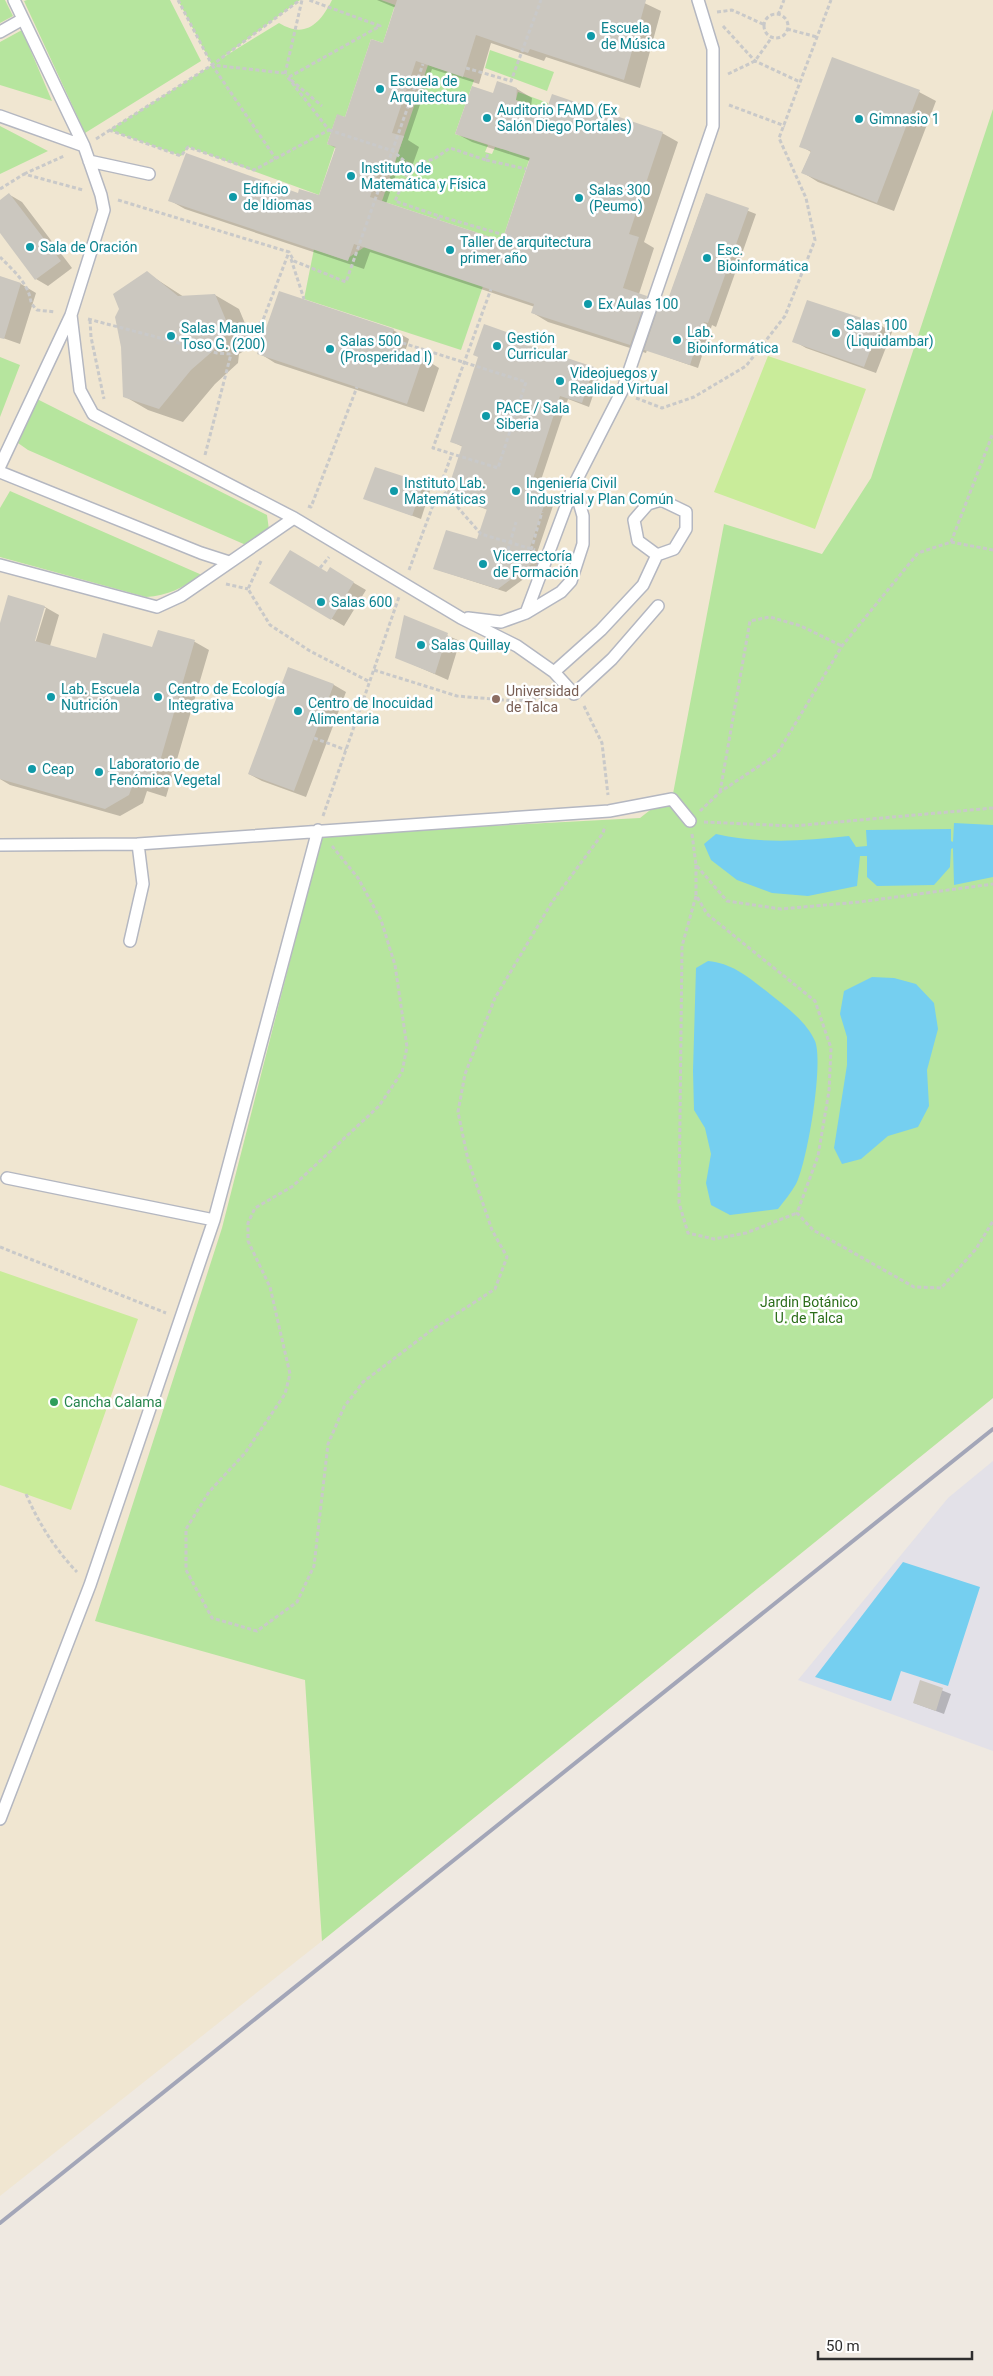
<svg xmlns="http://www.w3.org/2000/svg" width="993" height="2376" font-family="Roboto,sans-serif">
	<rect width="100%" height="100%" fill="#efe9e1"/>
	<path fill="#e3e1e8" d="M993 1461V1751L798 1680 948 1498Z"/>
	<path fill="#f0e6d1" d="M0 0H993V1398L322 1941 0 2196Z"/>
	<path fill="#b6e59e" d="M0 0H5L13 16 0 23Z
		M27 0H170L201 61 85 133 24 1Z
		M178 0H300L222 58 279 23C305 39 320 24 332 0H381L395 5 383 43 371 39 345 117 337 115 327 144 335 147 319 195 188 147 181 156 109 130 212 65Z
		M22 30 52 101 0 85V42Z
		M490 50 554 72 547 91 485 68Z
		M428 65 474 80 455 134 488 145 485 152 492 154 495 147 502 149 518 92 548 103 502 241 382 201Z
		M993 109V1398L322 1941 305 1680 95 1621 222 1228 322 835 640 818 663 800 672 799 724 524 822 554 871 478Z
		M0 126 48 151 0 174Z
		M366 246 483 286 461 350 304 299 314 249 345 260Z
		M0 357 20 365 0 417Z
		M37 399 267 515 269 530 246 545 28 450 18 443Z
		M10 491 202 575C183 587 168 596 146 597L0 557V508Z"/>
	<path fill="#c9ec9a" d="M768 356 866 389 815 529 714 492Z
		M0 1271 138 1319 71 1510 0 1485Z"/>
	<path fill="#75cff0" d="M954 823 993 825V877L954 885 953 848 951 849 950 867 934 885 877 886 867 877V856H860L857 886 808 896 772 893 737 880 711 860 704 844 716 834C761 844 803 841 849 836L856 847 867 846 866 830 951 829V841L953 842Z
		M708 961C731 963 747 976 765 990 783 1005 805 1019 815 1041 824 1063 807 1163 796 1184 791 1193 784 1201 778 1209L730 1215 711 1205 706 1183 711 1154 705 1128 694 1110 693 1071 696 968Z
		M872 977 894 978 916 984 934 1003 938 1029 927 1070 929 1106 918 1127 888 1136 861 1159 842 1164 834 1148 847 1065V1037L840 1014 844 991Z
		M903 1562 980 1587 948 1686 901 1671 891 1701 815 1677Z"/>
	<path fill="#0003" fill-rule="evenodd" d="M377 0H638L661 11 640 88 546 57 544 61 491 43 479 84 432 69 408 140 419 147 410 172 398 168 386 204 503 243 530 161 472 142 457 134 493 94 517 89 532 98 531 107 546 112 662 133 678 142 644 242 654 248 639 294 661 305 667 304 706 194 756 214 716 327 712 325 698 368 647 350 646 353 548 322 533 313 535 307 370 252 364 269 185 209 169 200 298 194 320 197 336 148 328 144 346 118 383 44 396 8Z
		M919 92 936 101 894 211 818 182 802 172 811 152 801 146Z
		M10 195 22 202 72 268 48 286 36 279 0 231V202Z
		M147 273 184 297 215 295 239 309 254 345 239 354 238 363 215 384 183 422 148 410 124 396Z
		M0 277 21 284 36 293 20 344 0 337Z
		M880 325 892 332 876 373 806 348 794 341Z
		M393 330 409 339 405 352 423 358 439 368 424 412 275 363 259 353Z
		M521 338 528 342 527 346 601 372 589 407 568 399 537 492 555 500 535 559 544 564 506 592 435 569 478 541 488 510 448 495 463 447 451 441Z
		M423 484 431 488 421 519 365 498Z
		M330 569 366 590 344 626 271 583 327 574Z
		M45 607 59 615 50 646 97 660 153 649 159 631 195 642 209 650 166 797 147 791 143 803 120 816 10 785 0 779V628ZM43 608H46L34 647H32Z
		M405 617 460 641 448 680 396 657Z
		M289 668 334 685 346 692 306 797 262 781 249 774Z
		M921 1682 951 1694 944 1714 914 1703Z"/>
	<path fill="#cbc7bf" d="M397 0H646L624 80 530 49 528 53 476 35 463 77 416 61 392 133 404 136 394 164 382 160 370 197 502 241 530 158 455 134 472 86 493 93 497 81 517 88 516 100 546 111 552 94 663 132 629 234 639 237 623 288 647 296 630 345 531 313 534 304 354 244 348 261 168 201 186 153 298 193 299 189 319 195 336 147 327 144 337 114 345 117 371 39 383 43Z
		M832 57 920 90 877 203 801 173 811 151 799 147Z
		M9 193 61 261 35 280 0 233V200Z
		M706 193 749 208 708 323 704 322 690 365 644 350 661 300 667 302Z
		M147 271 178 296 215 294 231 332 216 341 214 350 191 370 159 409 123 397 121 347 115 317 119 309 113 294Z
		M0 276 21 283 4 339 0 338Z
		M279 291 394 329 388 345 423 357 407 404 257 354Z
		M807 300 880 324 864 367 792 342Z
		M484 324 521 337 519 342 594 367 582 403 560 396 530 488 548 494 527 556 538 559 498 589 433 569 446 530 477 539 487 509 446 495 462 446 450 442 478 357 473 355Z
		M375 467 424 483 412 516 363 499Z
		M290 550 327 572 330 567 354 582 331 620 269 583Z
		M8 595 45 606 35 641 96 658 103 633 152 647 158 630 195 640 152 789 133 784 129 795 105 809 0 779V623Z
		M404 615 448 633 435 674 395 658Z
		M288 667 334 684 294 791 248 774Z
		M920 1680 943 1688 936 1711 913 1703Z"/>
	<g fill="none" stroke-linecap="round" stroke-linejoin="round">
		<defs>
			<path id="service" d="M0 32 23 19
				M0 116 84 146
				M89 161 149 174
				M71 315 80 390 93 414 294 518 461 618 517 646 554 672 601 630 643 585 657 555 674 549 686 529V512L661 500 648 504 634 520 638 541 657 555
				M0 466 71 315 104 210 101 195 84 146 14 0
				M0 472 201 553 229 562
				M0 565 157 607 181 596 294 518
				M526 613 561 592 571 581 583 544V516L574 485
				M468 618 501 622 526 613 574 485 623 389 713 126V49L698 0
				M554 672 574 694 612 659 658 606
				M0 845 138 844 609 811 672 799 690 821
				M130 941 143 884 138 844
				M7 1178 214 1220
				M0 1819 90 1585 214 1220 318 830"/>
		</defs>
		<use href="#service" stroke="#b4b7c1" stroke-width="14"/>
		<path stroke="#c9c9c9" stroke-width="3" stroke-dasharray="4 2.5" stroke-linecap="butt" d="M178 0 212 65 284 73
			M717 12 732 10 765 25
			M764 26a12 12 0 1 1 24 0a12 12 0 1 1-24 0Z
			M778 15 784 0
			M723 26 755 61 800 82
			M787 29 817 37
			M212 65 276 159
			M466 68 511 81 541 0
			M285 74 302 0
			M728 74 755 61 772 37
			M289 77 380 26 309 0
			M291 80 322 106
			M729 105 785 126
			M109 130 181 156 188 147 254 170 329 130 286 75
			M329 130 393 151 410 166 395 201 439 216 438 220
			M96 139 212 65 300 0
			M486 160 526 169
			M410 166 434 159 450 148 486 160 488 153
			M24 174 64 156
			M0 189 24 174 83 190
			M118 200 289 252 294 261 346 282 423 64
			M439 216 511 237
			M0 257C9 266 21 277 27 289 32 299 28 301 37 310L55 312
			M291 259 304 299
			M88 319 217 353 231 354 263 320 289 252
			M90 320 91 337 104 399
			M390 339 526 382 498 468 433 448 491 289
			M636 398 662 408 694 397 746 366 785 316 815 240 806 198 779 138 831 0
			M205 455 231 354
			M440 487 481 534 535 550
			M308 506 311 507 357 387
			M951 542 993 433
			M508 550 516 522
			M531 550 542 512
			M261 561 248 589 270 625 310 651 370 682
			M320 568 329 557
			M409 570 452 454
			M226 584 248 589
			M374 670 457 696 516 701 556 696
			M584 706 602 743 608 795
			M314 738 346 750
			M720 792 750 621 770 617 801 626 842 646
			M700 811 720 792 777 754 842 646 918 553 951 542 993 550
			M323 816 399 597
			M704 822 793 826 993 808
			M692 834 696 865 727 901 781 909 859 902 993 884
			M332 846 358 878 381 920 395 965 407 1047 402 1072 379 1106 293 1186 255 1208 248 1223V1241L270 1287 290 1374 285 1394 245 1453 209 1492 186 1529V1570L212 1618 257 1631 297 1602 314 1566 328 1444 344 1407 363 1382 433 1329 495 1289 507 1257 492 1230 468 1160 458 1112 465 1074 495 998 552 902 603 833 605 826
			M696 865V895L707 914 815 1001 831 1048 829 1091 818 1156 797 1213 813 1230 914 1287 941 1288 976 1249 993 1221
			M696 896 682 946 679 1203 688 1233 714 1239 746 1233 797 1213
			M0 1247 166 1313
			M26 1494C39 1524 55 1549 77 1572"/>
		<use href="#service" stroke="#fff" stroke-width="11"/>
		<path stroke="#a3a6b8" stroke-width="4" d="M0 2223 993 1429"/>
	</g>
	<g fill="#0f9aa8" stroke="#fff" stroke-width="2">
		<circle cx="591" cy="36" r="5"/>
		<circle cx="380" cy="89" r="5"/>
		<circle cx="487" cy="118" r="5"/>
		<circle cx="859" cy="119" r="5"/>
		<circle cx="351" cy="176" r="5"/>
		<circle cx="233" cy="197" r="5"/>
		<circle cx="579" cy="198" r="5"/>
		<circle cx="30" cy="247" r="5"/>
		<circle cx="450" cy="250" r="5"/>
		<circle cx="707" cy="258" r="5"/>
		<circle cx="588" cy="304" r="5"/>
		<circle cx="836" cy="333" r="5"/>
		<circle cx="171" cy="336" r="5"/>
		<circle cx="677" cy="340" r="5"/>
		<circle cx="497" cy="346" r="5"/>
		<circle cx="330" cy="349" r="5"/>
		<circle cx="560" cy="381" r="5"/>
		<circle cx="486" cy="416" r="5"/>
		<circle cx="394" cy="491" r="5"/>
		<circle cx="516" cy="491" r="5"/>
		<circle cx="483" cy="564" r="5"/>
		<circle cx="321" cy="602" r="5"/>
		<circle cx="421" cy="645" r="5"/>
		<circle cx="51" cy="697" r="5"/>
		<circle cx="158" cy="697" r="5"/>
		<circle cx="298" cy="711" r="5"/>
		<circle cx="32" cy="769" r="5"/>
		<circle cx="99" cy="772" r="5"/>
	</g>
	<circle fill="#8d6e63" stroke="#fff" stroke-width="2" cx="496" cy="699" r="5"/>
	<circle fill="#2e9e5b" stroke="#fff" stroke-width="2" cx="54" cy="1402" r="5"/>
	<g text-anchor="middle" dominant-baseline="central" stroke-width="5" stroke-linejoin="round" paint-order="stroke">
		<g font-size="14" fill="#0d838f" stroke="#fff" text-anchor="start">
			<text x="601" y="28">Escuela<tspan x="601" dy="16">de Música</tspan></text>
			<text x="390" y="81">Escuela de<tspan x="390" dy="16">Arquitectura</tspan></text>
			<text x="497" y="110">Auditorio FAMD (Ex<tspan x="497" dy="16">Salón Diego Portales)</tspan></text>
			<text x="869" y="119">Gimnasio 1</text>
			<text x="361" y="168">Instituto de<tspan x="361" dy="16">Matemática y Física</tspan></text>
			<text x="243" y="189">Edificio<tspan x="243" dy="16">de Idiomas</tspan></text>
			<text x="589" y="190">Salas 300<tspan x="589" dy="16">(Peumo)</tspan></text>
			<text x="460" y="242">Taller de arquitectura<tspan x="460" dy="16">primer año</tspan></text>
			<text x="40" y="247">Sala de Oración</text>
			<text x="717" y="250">Esc.<tspan x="717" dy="16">Bioinformática</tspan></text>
			<text x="598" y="304">Ex Aulas 100</text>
			<text x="846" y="325">Salas 100<tspan x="846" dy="16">(Liquidambar)</tspan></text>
			<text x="181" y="328">Salas Manuel<tspan x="181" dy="16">Toso G. (200)</tspan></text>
			<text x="687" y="332">Lab.<tspan x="687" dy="16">Bioinformática</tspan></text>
			<text x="507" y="338">Gestión<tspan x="507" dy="16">Curricular</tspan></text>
			<text x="340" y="341">Salas 500<tspan x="340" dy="16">(Prosperidad I)</tspan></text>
			<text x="570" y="373">Videojuegos y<tspan x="570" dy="16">Realidad Virtual</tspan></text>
			<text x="496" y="408">PACE / Sala<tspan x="496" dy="16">Siberia</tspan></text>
			<text x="404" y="483">Instituto Lab.<tspan x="404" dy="16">Matemáticas</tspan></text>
			<text x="526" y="483">Ingeniería Civil<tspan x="526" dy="16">Industrial y Plan Común</tspan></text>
			<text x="493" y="556">Vicerrectoría<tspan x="493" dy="16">de Formación</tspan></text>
			<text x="331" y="602">Salas 600</text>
			<text x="431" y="645">Salas Quillay</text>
			<text x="61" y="689">Lab. Escuela<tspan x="61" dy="16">Nutrición</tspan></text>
			<text x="168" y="689">Centro de Ecología<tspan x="168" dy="16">Integrativa</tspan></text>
			<text x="308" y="703">Centro de Inocuidad<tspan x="308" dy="16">Alimentaria</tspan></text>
			<text x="109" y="764">Laboratorio de<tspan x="109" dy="16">Fenómica Vegetal</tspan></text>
			<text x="42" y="769">Ceap</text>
		</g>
		<g font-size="14" fill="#785e54" stroke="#fff" text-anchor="start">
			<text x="506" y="691">Universidad<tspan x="506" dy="16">de Talca</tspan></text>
		</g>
		<g font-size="14" fill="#2c6e1b" stroke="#fff">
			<text x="809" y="1302">Jardin Botánico<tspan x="809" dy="16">U. de Talca</tspan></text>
		</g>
		<g font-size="14" fill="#27864d" stroke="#fff" text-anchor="start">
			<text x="64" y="1402">Cancha Calama</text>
		</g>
	</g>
	<path d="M818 2351v8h154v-8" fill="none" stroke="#2e2e2e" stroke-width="2.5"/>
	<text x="826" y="2351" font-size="15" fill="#2e2e2e" stroke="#ffffff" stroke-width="4" paint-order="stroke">50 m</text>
</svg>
